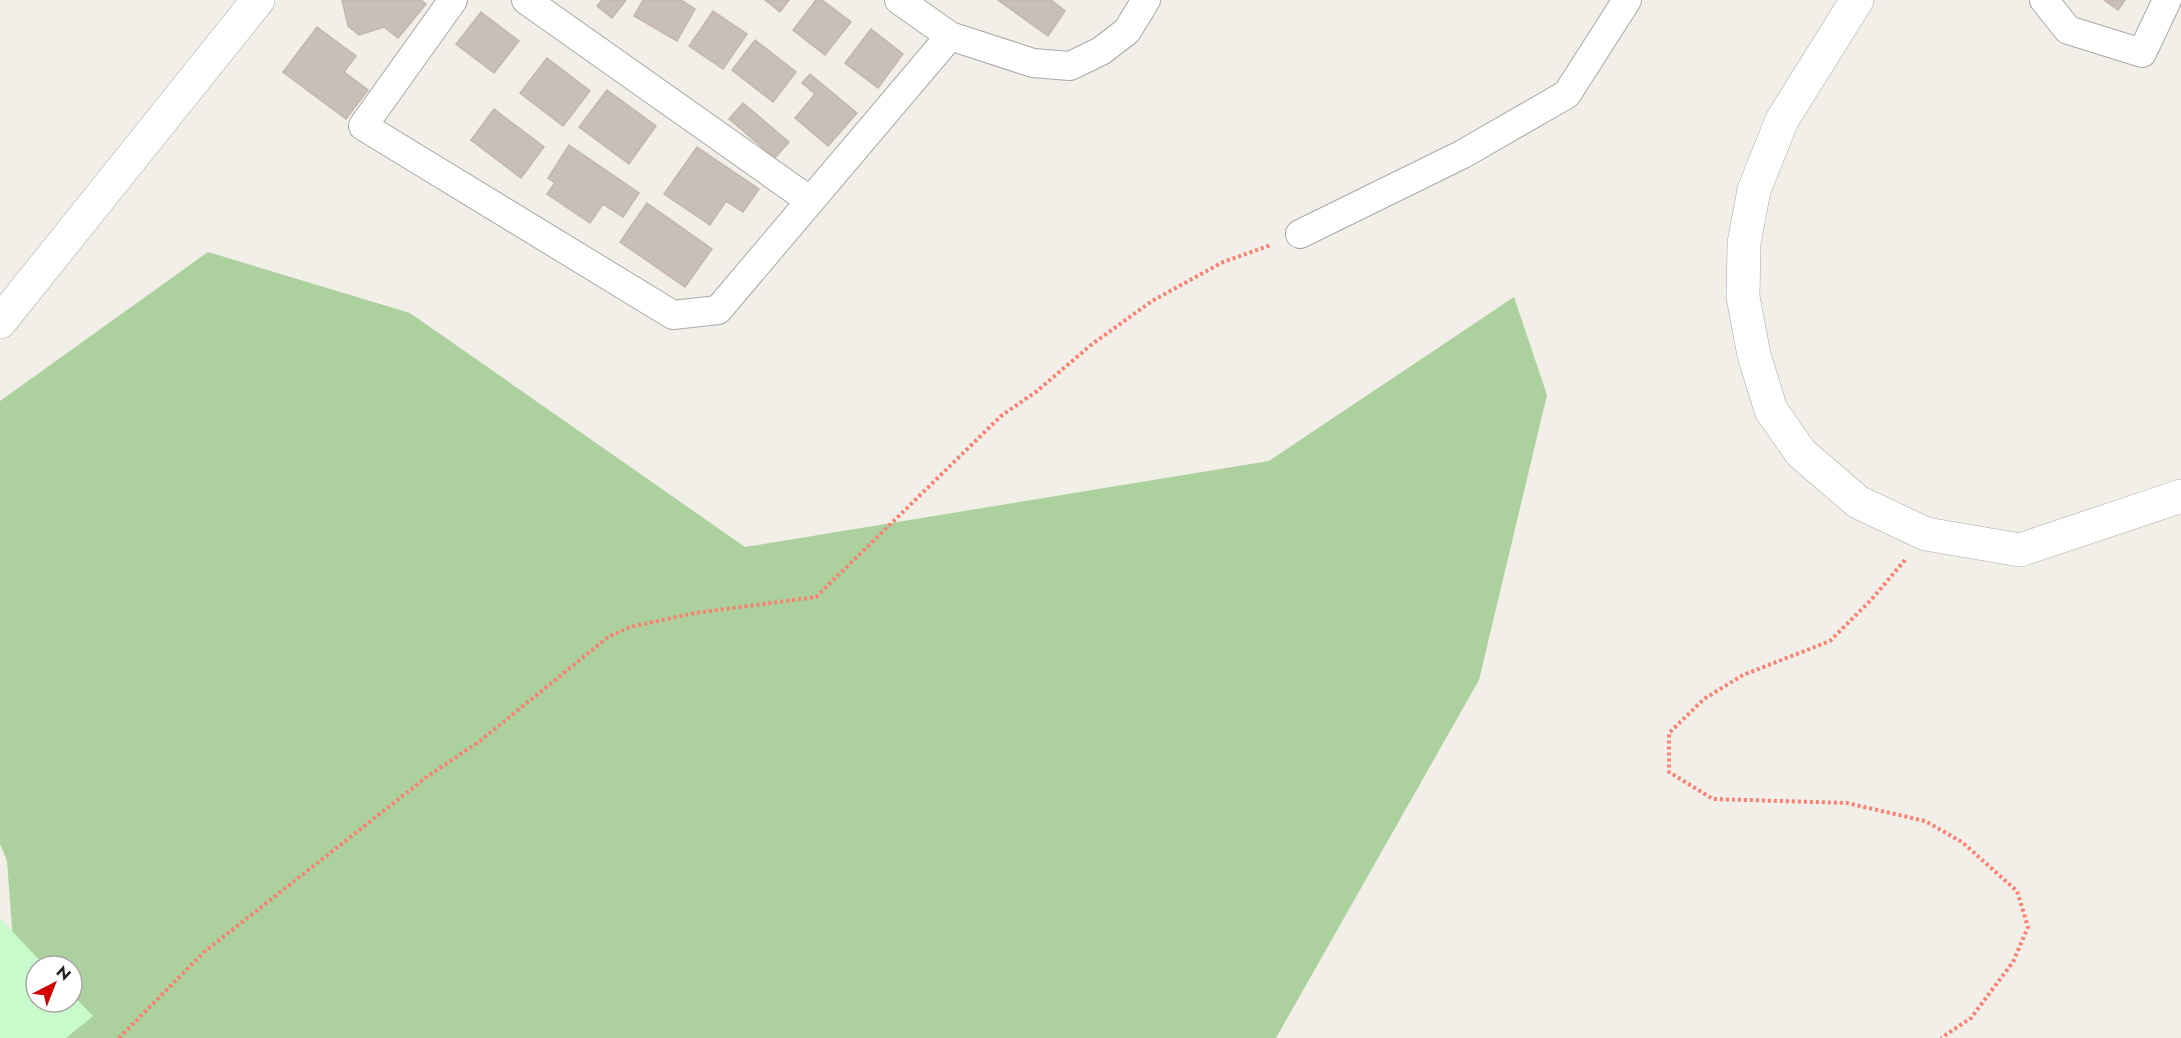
<svg xmlns="http://www.w3.org/2000/svg" width="2181" height="1038" font-family="Jost,sans-serif">
	<rect width="100%" height="100%" fill="#f2efe9"/>
	<path fill="#add19e" fill-rule="evenodd" d="M208 252 410 313 745 547 1269 461 1514 297 1547 395 1479 680 1276 1038H17L20 1036 7 861 0 844V401ZM36 966H72V1002H36Z"/>
	<path fill="#c8facc" d="M0 918 45 966H36V1002H72V994L93 1016 66 1038H0Z"/>
	<path fill="#c7bfb8" stroke="#c4b6ab" stroke-width="1.5" d="M342 0H421L426 4 398 38 384 27 359 35 348 26Z
		M602 0H626L612 18 597 6Z
		M643 0H681L695 9 677 41 634 16Z
		M765 0H789L780 12Z
		M816 0H822L851 22 825 55 793 30Z
		M998 0H1051L1065 11 1048 36Z
		M2104 0H2125L2118 10Z
		M713 11 747 34 723 69 689 46Z
		M481 12 519 41 494 73 456 44Z
		M317 27 356 56 344 72 368 90 346 119 283 72Z
		M871 29 903 54 878 88 845 63Z
		M755 40 796 72 773 102 732 70Z
		M547 58 590 91 563 126 520 93Z
		M810 74 857 113 828 146 795 118 815 94 802 83Z
		M607 90 656 126 629 164 579 127Z
		M743 103 789 142 775 158 729 119Z
		M494 109 544 147 521 178 471 140Z
		M569 145 639 193 623 217 603 204 590 223 547 194 555 183 548 178Z
		M697 147 759 189 743 212 726 201 710 225 664 194Z
		M647 203 712 249 685 287 620 242Z"/>
	<g fill="none" stroke-linecap="round" stroke-linejoin="round">
		<defs>
			<path id="minor" d="M453 0 363 126 673 315 718 310 950 36
				M526 0 809 200
				M899 0 950 36 1033 63 1070 66 1101 51 1127 31 1146 0
				M2044 0 2068 30 2142 53 2167 0
				M1300 234 1463 154 1567 94 1627 0"/>
			<path id="tertiary" d="M1857 0 1782 120 1754 190 1744 243 1743 297 1754 355 1771 410 1801 453 1858 502 1926 534 2020 550 2181 496
				M0 322 258 0"/>
		</defs>
		<use href="#minor" stroke="#a9a9a9" stroke-width="30"/>
		<use href="#tertiary" stroke="#a9a9a9" stroke-width="34"/>
		<path stroke="#fa8072" stroke-width="4" stroke-dasharray="3 3" stroke-linecap="butt" d="M1905 560 1871 600 1830 641 1743 675 1704 699 1669 733V772L1713 799 1847 803 1925 821 1962 842 2017 891 2028 927 2013 962 1971 1018 1941 1038
			M119 1038 204 952 428 776 480 741 608 637 630 627 695 613 816 597 1001 416 1037 391 1091 345 1152 301 1223 262 1271 245"/>
		<use href="#minor" stroke="#fff" stroke-width="28"/>
		<use href="#tertiary" stroke="#fff" stroke-width="33"/>
	</g>
	<g transform="translate(54 984) rotate(42)"><circle r="28" fill="#ffffff" stroke="#a7a7a7" stroke-width="1.5"/>
	<path d="M0-4.5L10 22L0 15L-10 22Z" fill="#d40000"/>
	<text y="-9" font-size="16" font-weight="bold" text-anchor="middle" fill="#222222">N</text>
	</g>
</svg>
